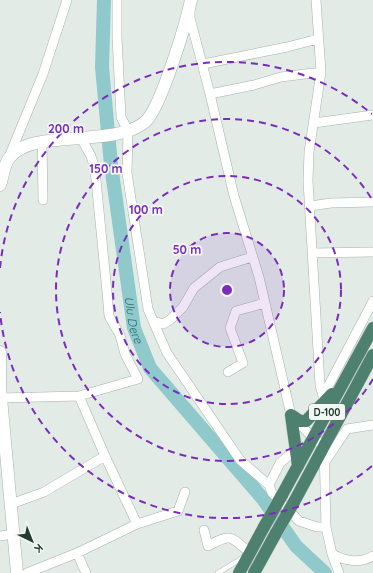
<svg xmlns="http://www.w3.org/2000/svg" width="373" height="573" font-family="Quicksand,sans-serif">
	<rect width="100%" height="100%" fill="#e2ebe6"/>
	<g fill="none" stroke-linecap="round" stroke-linejoin="round">
		<path stroke="#8fc9cb" stroke-width="14" id="s1" d="M104 0 102 67 111 165 134 328 150 368 263 499 296 546 325 573"/>
		<defs>
			<path id="service" d="M218 573 244 557"/>
			<path id="minor" d="M117 0V37L121 117 128 131 127 173 148 309 153 321 163 324 170 320 183 307 194 288 220 267 252 257
				M316 0 321 72 309 152 308 181 320 385 323 396
				M190 11V18L210 94 234 196 259 277 291 415 313 438 324 446 326 527 332 554 339 573
				M203 64 287 47 318 39
				M210 94 254 85 281 77 321 72
				M314 123 373 115
				M42 142 43 200
				M9 157 43 74 67 0
				M310 206 331 203 373 202
				M313 253 373 252
				M153 321 167 353 240 460 269 485 272 493 299 521 317 527H326
				M228 372 243 363 230 328 236 311 265 303
				M0 398 79 396
				M323 399V396L373 301
				M325 462 347 429 373 425
				M269 485 280 463 295 450
				M11 504 44 492 105 456
				M137 524 178 511 185 492
				M204 530 208 546C232 533 230 536 250 553
				M0 536 14 534
				M77 553 86 573
				M332 554C346 561 359 564 373 556
				M27 573 77 553 137 524 105 456 79 396 138 379 125 354 120 335 109 316 107 292 95 170 91 156 81 138"/>
			<path id="secondary" d="M0 185C3 177 4 163 10 157 33 128 114 148 145 122 161 108 186 23 191 0
				M0 352V387L17 573"/>
			<path id="trunk" d="M291 415 300 421H306L332 394
				M291 415 298 466
				M282 495 373 328
				M294 502 373 355
				M239 573 264 527
				M254 573 276 533"/>
		</defs>
		<use href="#service" stroke="#a5b3ac" stroke-width="5.5"/>
		<use href="#minor" stroke="#a5b3ac" stroke-width="10"/>
		<use href="#secondary" stroke="#a2b6ac" stroke-width="13"/>
		<use href="#trunk" stroke="#c2c8c6" stroke-width="13"/>
		<use href="#service" stroke="#fff" stroke-width="4.5"/>
		<use href="#minor" stroke="#fff" stroke-width="9"/>
		<use href="#secondary" stroke="#fff" stroke-width="12"/>
		<use href="#trunk" stroke="#4e806f" stroke-width="12"/>
		<defs>
			<path id="trunk-bridge" d="M264 527 282 495
				M276 533 294 502"/>
		</defs>
		<use href="#trunk-bridge" stroke="#c2c8c6" stroke-width="13" stroke-linecap="butt"/>
		<use href="#trunk-bridge" stroke="#4e806f" stroke-width="12"/>
	</g>
	<circle cx="227" cy="290" r="57" fill="#7b2cbf" fill-opacity=".12"/>
	<g fill="none" stroke="#7b2cbf" stroke-width="2" stroke-dasharray="7 5">
		<circle cx="227" cy="290" r="57"/>
		<circle cx="227" cy="290" r="114"/>
		<path d="M373 379A171 171 0 1 1 373 201"/>
		<path d="M372 466A228 228 0 0 1 0 312M0 268A228 228 0 0 1 372 114"/>
	</g>
	<g text-anchor="middle" dominant-baseline="central" stroke-width="3.5" stroke-linejoin="round" paint-order="stroke">
		<rect fill="#f2f8f4" stroke="#62746c" stroke-width="1" x="309" y="404" width="36" height="16" rx="3"/>
		<g font-size="10" font-weight="bold" fill="#243b32">
			<text x="327" y="412">D-100</text>
		</g>
		<g font-size="12" font-style="italic" fill="#236e71" stroke="#f2f8f4">
			<text stroke="none"><textPath href="#s1" startOffset="322">Ulu Dere</textPath></text>
		</g>
	</g>
	<circle cx="227" cy="290" r="6" fill="#7b2cbf" stroke="#f2f8f4" stroke-width="2"/>
	<g font-size="12" text-anchor="middle" font-weight="bold" fill="#7b2cbf" stroke="#f2f8f4" stroke-width="3.5" stroke-linejoin="round" paint-order="stroke">
		<text x="66" y="133">200 m</text>
		<text x="106" y="173">150 m</text>
		<text x="146" y="214">100 m</text>
		<text x="187" y="254">50 m</text>
	</g>
	<g transform="translate(32 541) rotate(137)" stroke="#f2f8f4" stroke-width="3" paint-order="stroke">
	<path d="M0-3L7 15L0 10L-7 15Z" fill="#243b32"/>
	<text y="-6" font-size="11" font-weight="bold" text-anchor="middle" fill="#243b32">K</text>
	</g>
</svg>
